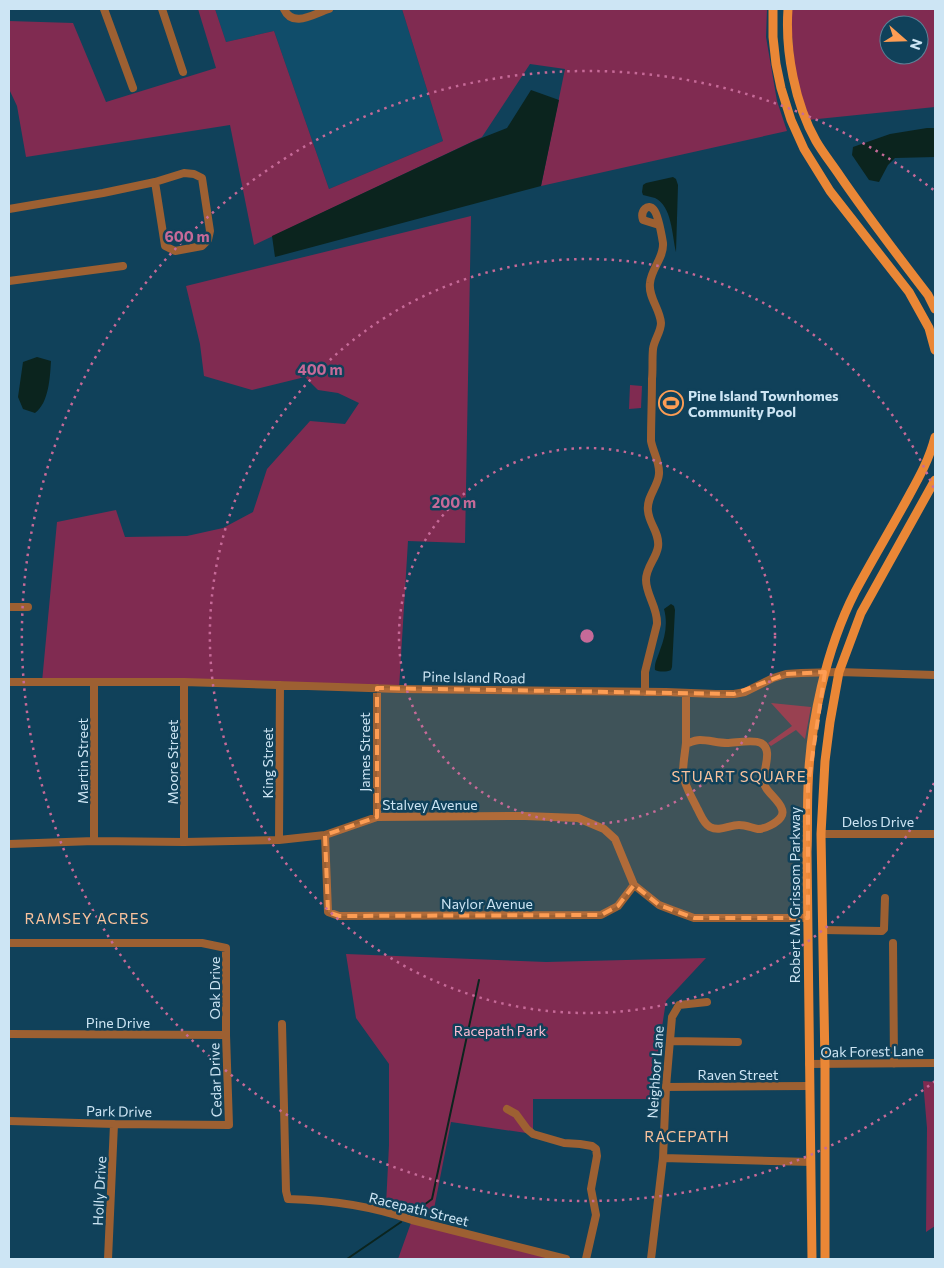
<svg xmlns="http://www.w3.org/2000/svg" width="944" height="1268" font-family="Commissioner,sans-serif">
	<rect width="100%" height="100%" fill="#10415a"/>
	<path fill="#104d6a" d="M215 9H402L443 141 329 189 274 31 226 42Z"/>
	<path fill="#802b51" fill-rule="evenodd" d="M198 9H215L226 42 274 31 329 189 443 141 402 9H767L766 37 777 101 787 131 541 186 565 69 530 64 482 137 254 245 230 125 26 157 17 106 9 89V21L73 23 106 102 216 68Z
		M790 9H935V107L808 120 796 88ZM889 25H919V55H889Z
		M471 216 465 543 408 541 399 689 42 682 57 522 116 510 125 537 187 536 223 528 253 512 267 469 310 421 345 424 359 403 338 393 318 390 305 377 252 390 204 376 200 344 186 286Z
		M630 385 642 386 641 408 629 409Z
		M771 703 811 707 805 739 796 730 771 746 768 743 792 726Z
		M346 954 546 962 706 958 666 1001 651 1099H533V1134L451 1122 433 1214 386 1205 389 1145V1064L356 1018Z
		M923 1081 935 1082V1226L926 1232 927 1128Z
		M412 1220 552 1259H398Z"/>
	<path fill="#0b241e" d="M531 90 559 100 541 186 275 257 272 236 474 141 507 128Z
		M927 128H935V157L895 158 888 165 879 182 869 180 852 155 853 147 890 134Z
		M673 177 676 179 678 185 676 252C672 235 672 206 655 198 651 197 647 196 643 195L642 192 643 185 646 183Z
		M37 357 51 361C50 377 49 403 35 413L23 409 18 397 23 362Z
		M671 604 674 606 675 610 672 667 671 670C666 672 660 672 655 670 654 663 658 657 660 650 665 637 668 624 664 609Z"/>
	<g fill="none" stroke-linecap="round" stroke-linejoin="round">
		<path stroke="#0b241e" stroke-width="2" d="M416 1211 432 1199 479 980
			M347 1259 401 1222"/>
		<path stroke="#9d6032" stroke-width="8" d="M104 9 133 88
			M162 9 183 72
			M284 9C293 29 315 13 329 9
			M9 209 103 193 155 182 184 173 194 174 202 178 210 231 208 240 202 246 175 251 165 246 155 182
			M9 281 123 266
			M9 607H28
			M9 682H184L399 689 666 692 716 694H734L745 692 773 678 786 674 801 673 839 672 935 675
			M184 682V842
			M377 688V817
			M645 692V672L657 624C658 608 646 595 646 580 646 567 656 559 658 547 660 533 649 524 648 511 646 497 658 487 659 474 660 462 653 452 651 441 651 420 652 400 652 379 653 369 652 359 653 349 654 340 661 332 661 323 660 309 648 297 650 283 651 269 664 258 663 243 662 237 658 215 654 210 648 202 640 211 643 220L659 225
			M686 744C691 742 695 740 700 740 709 740 718 743 727 743 735 743 753 739 761 743 775 751 760 773 765 786 769 795 788 807 781 817 777 823 765 829 758 829 752 828 746 825 739 825 729 825 720 832 710 827 703 823 701 815 697 808 692 797 684 786 683 773 683 763 685 753 686 743 686 726 686 710 686 693
			M821 834H935
			M325 835 328 912 339 916 601 915 618 906 634 885
			M279 840 280 685
			M94 841V682
			M9 844 94 841 184 842 279 840 325 835 377 817 525 816 578 818 604 829 615 839 634 885 659 905 672 910 694 918H808
			M823 930 882 931 884 929 885 898
			M9 943H202L226 948V1035L229 1125 114 1124 9 1121
			M893 943 894 1064
			M282 1024 286 1191 288 1199C330 1200 372 1206 412 1220L566 1259
			M9 1034 226 1035
			M670 1041 738 1042
			M809 1064 935 1063
			M666 1087 810 1086
			M507 1109 516 1114 527 1129 533 1134 564 1143 580 1144 592 1146 596 1149 597 1156 591 1189 596 1215 586 1259
			M663 1158 811 1162
			M108 1259 114 1124
			M651 1259 663 1158 666 1087 672 1017 679 1005 707 1002"/>
		<path stroke="#ea8736" stroke-width="9" d="M773 9V37L776 64 781 88 791 120 804 149 830 191 909 292 929 328 935 350
			M788 9C785 51 795 104 816 141 823 153 832 164 840 176 868 217 898 256 928 295L935 309
			M812 1259 807 852C808 830 807 808 808 787 810 723 826 649 855 592 871 562 889 532 905 503 917 481 929 461 935 437
			M825 1259V1065L821 834 825 761 830 722 839 672 861 613 935 480"/>
	</g>
	<path fill="#fd9d54" fill-opacity="0.2" stroke="#fd9d54" stroke-width="4" stroke-dasharray="10 6" stroke-linejoin="round" d="M825 672 808 785V918H694L659 905 634 885 618 906 601 915 339 916 328 912 325 835 377 817V688L734 694 786 674Z"/>
	<g fill="none" stroke="#c66a98" stroke-width="2.5" stroke-dasharray="2.5 5">
		<circle cx="587" cy="636" r="188"/>
		<path d="M934 783A377 377 0 1 1 934 489"/>
		<path d="M935 1081A565 565 0 1 1 935 191"/>
	</g>
	<defs>
		<symbol id="stadium-ring" viewBox="-11 -11 22 22"><circle r="9.5" fill="#10415a" stroke="#fd9d54" stroke-width="1.5"/><path d="M0-5a6.5 5 0 1 0 0 10a6.5 5 0 1 0 0-10ZM-3.5-1.8h7v3.6h-7Z" fill="#fd9d54"/></symbol>
	</defs>
	<g fill-rule="evenodd">
		<use href="#stadium-ring" x="657" y="389" width="28" height="28"/>
	</g>
	<g text-anchor="middle" dominant-baseline="central" stroke-width="5" stroke-linejoin="round" paint-order="stroke">
		<g font-size="14" font-weight="bold" fill="#cde5f4" stroke="#10415a" text-anchor="start">
			<text x="688" y="395">Pine Island Townhomes<tspan x="688" dy="16">Community Pool</tspan></text>
		</g>
		<g font-size="14" fill="#cde5f4" stroke="#10415a">
			<text transform="translate(474 677) rotate(1)">Pine Island Road</text>
			<text transform="translate(364 752) rotate(-90)">James Street</text>
			<text transform="translate(82 761) rotate(-90)">Martin Street</text>
			<text transform="translate(172 762) rotate(-90)">Moore Street</text>
			<text transform="translate(267 763) rotate(-90)">King Street</text>
			<text x="430" y="804">Stalvey Avenue</text>
			<text x="878" y="821">Delos Drive</text>
			<text transform="translate(794 895) rotate(-90)">Robert M. Grissom Parkway</text>
			<text x="487" y="903">Naylor Avenue</text>
			<text transform="translate(214 988) rotate(-90)">Oak Drive</text>
			<text x="118" y="1022">Pine Drive</text>
			<text transform="translate(872 1051) rotate(-1)">Oak Forest Lane</text>
			<text transform="translate(655 1072) rotate(-86)">Neighbor Lane</text>
			<text x="738" y="1074">Raven Street</text>
			<text transform="translate(215 1080) rotate(-92)">Cedar Drive</text>
			<text transform="translate(119 1111) rotate(1)">Park Drive</text>
			<text transform="translate(99 1191) rotate(-87)">Holly Drive</text>
			<text transform="translate(419 1209) rotate(14)">Racepath Street</text>
		</g>
		<g font-size="14" fill="#fdbed4" stroke="#10415a">
			<text x="500" y="1030">Racepath Park</text>
		</g>
		<g font-size="15" letter-spacing="1" fill="#f9c29d" stroke="#10415a">
			<text x="739" y="776">STUART SQUARE</text>
			<text x="87" y="918">RAMSEY ACRES</text>
			<text x="687" y="1136">RACEPATH</text>
		</g>
	</g>
	<circle cx="587" cy="636" r="8" fill="#c66a98" stroke="#10415a" stroke-width="2.5"/>
	<g font-size="15" text-anchor="middle" font-weight="bold" fill="#c66a98" stroke="#10415a" stroke-width="5" stroke-linejoin="round" paint-order="stroke">
		<text x="187" y="242">600 m</text>
		<text x="320" y="375">400 m</text>
		<text x="454" y="508">200 m</text>
	</g>
	<rect width="944" height="1268" fill="none" stroke="#cde5f4" stroke-width="20"/>
	<g transform="translate(904 40) rotate(110)"><circle r="24" fill="#10415a" stroke="#5c8398"/>
	<path d="M0-4L9 19L0 12L-9 19Z" fill="#fd9d54"/>
	<text y="-8" font-size="14" font-weight="bold" text-anchor="middle" fill="#cde5f4">N</text>
	</g>
</svg>
